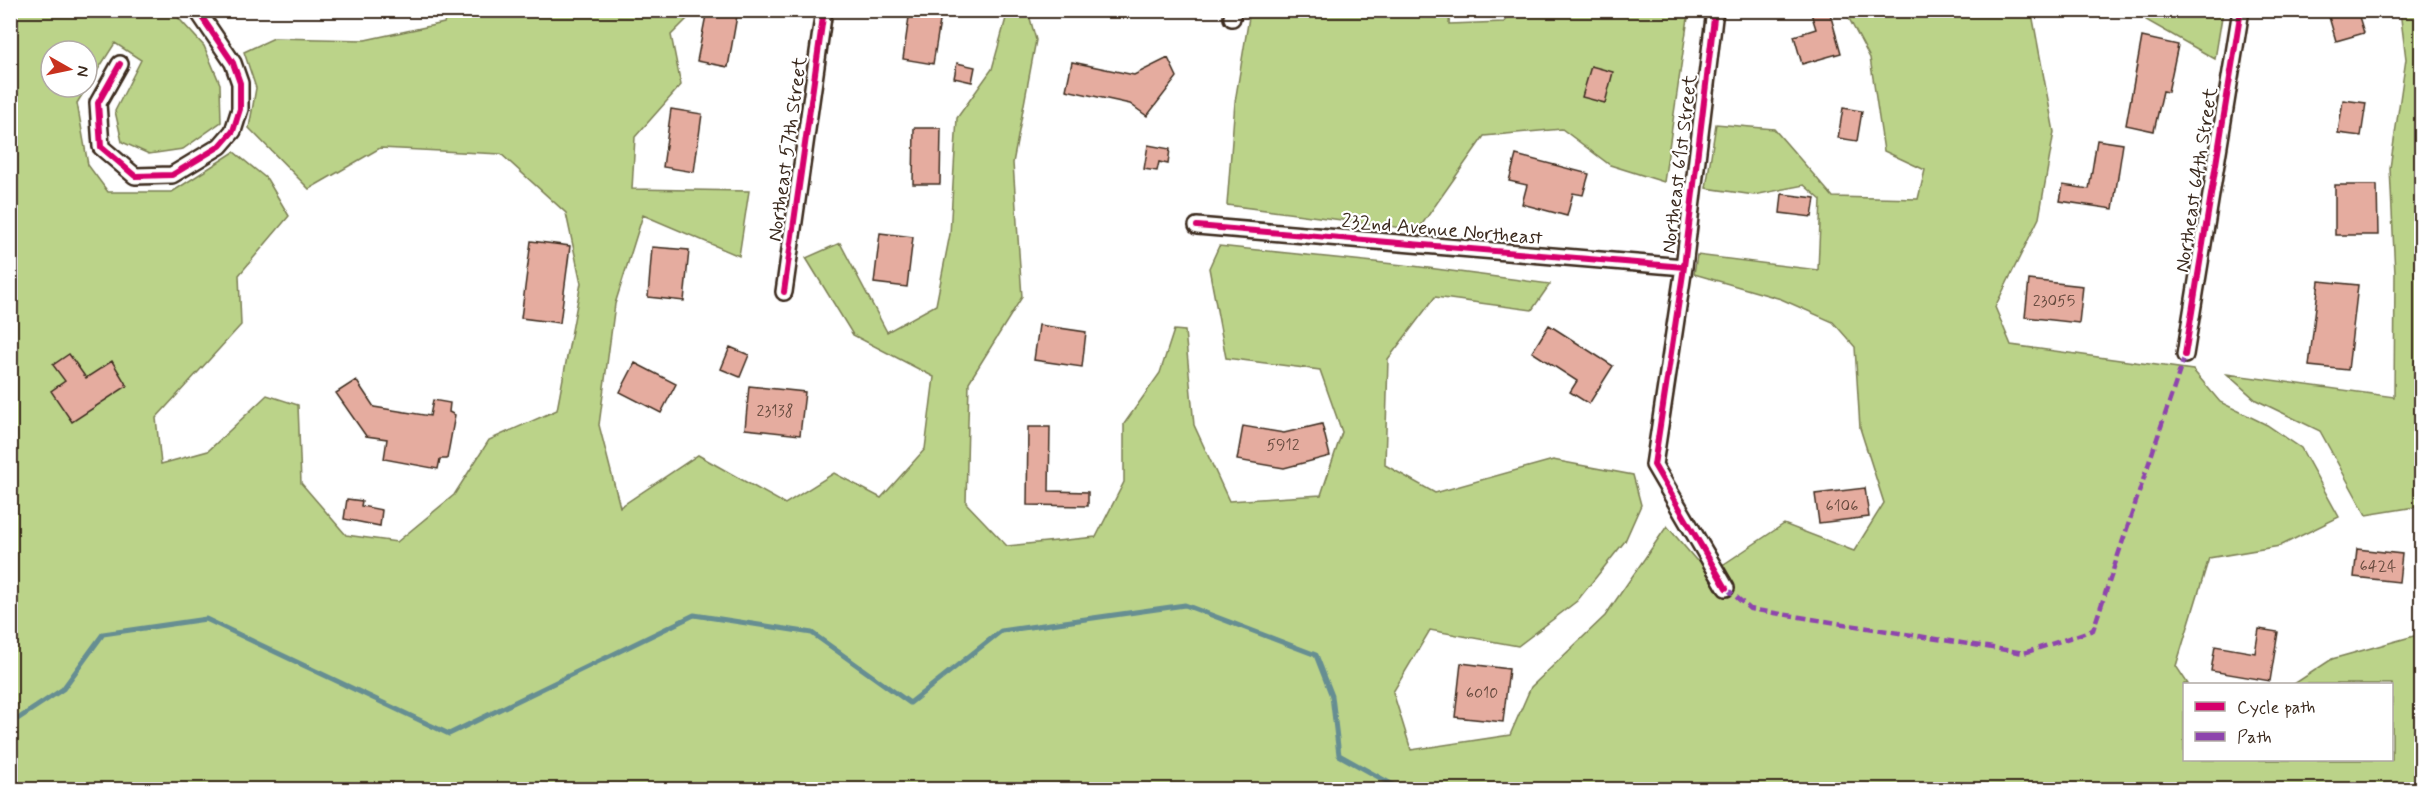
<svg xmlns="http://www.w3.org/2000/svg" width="2432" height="800" font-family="Mynerve,sans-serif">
	<rect width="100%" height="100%" fill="#fff"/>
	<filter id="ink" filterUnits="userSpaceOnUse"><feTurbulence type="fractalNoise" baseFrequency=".0167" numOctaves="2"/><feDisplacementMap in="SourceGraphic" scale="12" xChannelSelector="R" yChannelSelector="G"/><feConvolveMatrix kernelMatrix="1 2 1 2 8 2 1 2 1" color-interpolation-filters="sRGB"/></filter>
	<g filter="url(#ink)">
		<path fill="#bbd389" stroke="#7b7e54" stroke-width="1.5" d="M10 11H172L204 46 220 84 221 122 183 149 149 154 122 142 115 111 141 60 115 43 87 87V51H51V87H87L77 103 88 165 108 192H172L234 152 267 179 289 216 239 275 241 325 156 418 161 464 208 451 267 395 298 405 301 483 346 535 397 542 454 495 489 440 557 410 581 283 566 213 501 154 380 148 309 189 249 128 256 88 244 52 274 38 365 40 444 23 448 11H695L671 35 681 85 635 137 632 189 749 191 739 256 643 215 615 304 599 425 620 507 698 455 785 504 834 473 881 498 925 449 934 377 853 335 806 258 840 243 887 332 936 305 950 234 957 118 992 69 1008 11H1028L1036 40 1013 163 1022 297 969 382 966 503 1007 546 1096 537 1124 482V424L1160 373 1174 330 1185 331 1194 425 1229 501 1321 495 1342 432 1320 370 1226 358 1209 268 1219 246 1413 266 1550 284 1532 310 1435 297 1388 359 1385 465 1435 493 1553 460 1633 475 1641 505 1625 541 1577 601 1518 646 1430 630 1393 692 1411 750 1510 735 1531 687 1605 616 1667 526 1696 560 1724 564 1784 524 1854 551 1884 503 1860 428 1855 347 1833 322 1781 299 1694 274 1697 255 1818 270 1821 200 1804 185 1754 195 1706 188 1716 124 1774 129 1833 197 1918 199 1925 170 1884 151 1870 58 1845 11H2036L2033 19 2054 132 2039 218 1995 307 2011 345 2193 370 2220 402 2267 425 2301 448 2339 517 2280 546 2209 558 2176 666 2188 684H2184V760H2392V684H2294L2332 659 2421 634V789H11Z
			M1250 11H1450L1449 24 1504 22 1513 11H1689L1664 182 1610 165 1562 129 1484 136 1418 230 1227 205 1235 102Z
			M2149 11H2223L2215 59 2146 20Z
			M2400 11H2422L2421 506 2366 515 2320 431 2256 400 2227 374 2394 397 2395 274 2390 168 2406 59Z"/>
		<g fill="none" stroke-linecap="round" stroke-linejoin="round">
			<path stroke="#668e92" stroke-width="5" d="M10 724 63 689 103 634 206 619 449 734 694 615 812 633 910 703 1001 631 1185 605 1316 655 1332 696 1339 755 1402 790"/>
		</g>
		<path fill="#e5ac9f" stroke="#3b2a1e" stroke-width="1.5" d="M707 10H738L728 67 697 61Z
			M910 10 941 15 933 64 903 59Z
			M1810 10H1829L1841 53 1802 64 1794 36 1816 29Z
			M2327 10H2357L2364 33 2336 41Z
			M2142 37 2178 45 2168 92 2163 91 2154 131 2126 125Z
			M1168 58 1177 77 1147 116 1130 104 1066 90 1072 62 1134 75Z
			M957 63 975 67 972 82 954 78Z
			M1591 66 1613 72 1605 103 1582 97Z
			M2343 100 2366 103 2361 136 2338 133Z
			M1843 108 1862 111 1857 141 1838 138Z
			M671 109 702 114 694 172 663 167Z
			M914 128H941L940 184H913Z
			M2097 140 2123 144 2113 209 2060 201 2063 185 2089 189Z
			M1148 145 1170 149 1168 164 1159 162 1157 171 1144 169Z
			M1516 155 1589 174 1583 195 1573 193 1567 216 1522 204 1527 185 1509 181Z
			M2335 185H2377L2378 235H2335Z
			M1782 194 1815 198 1812 217 1780 213Z
			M880 233 913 237 907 287 874 283Z
			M531 241 570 246 560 323 521 318Z
			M652 247 689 250 684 301 648 297Z
			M2029 280 2083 286 2079 323 2025 317Z
			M2319 281 2358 285 2348 370 2309 366Z
			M1039 325 1086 332 1082 367 1034 360Z
			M1549 325 1613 366 1589 404 1570 392 1577 381 1532 352Z
			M730 347 749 355 740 377 721 369Z
			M69 354 86 378 112 361 127 386 72 422 51 391 65 381 53 365Z
			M635 363 676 384 661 413 620 392Z
			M356 380 374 407 430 416 433 400 450 403 449 412 455 415 447 459H440L438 469 384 459 387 439 366 436 336 393Z
			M749 386 805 392 800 435 745 429Z
			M1322 424 1330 456 1284 468 1237 460 1243 426 1284 433Z
			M1028 427H1050L1049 491 1088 492V506L1027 505Z
			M1865 488 1869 517 1819 523 1815 494Z
			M347 499 362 501 361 506 382 510 380 526 344 519Z
			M2357 549 2402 554 2399 582 2354 577Z
			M2259 629 2278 632 2270 681 2211 671 2215 646 2255 653Z
			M1461 663 1509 669 1503 722 1455 717Z"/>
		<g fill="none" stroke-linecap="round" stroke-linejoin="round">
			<defs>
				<path id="minor" d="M1715 10 1684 267 1654 465 1726 588
					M1232 18 1233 10
					M120 64 98 103 101 147 135 176 172 175 220 146 233 131 240 109V83L233 63 197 10
					M1197 226 1684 267
					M784 292 824 10
					M2185 355 2241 10"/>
			</defs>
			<use href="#minor" stroke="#3b2a1e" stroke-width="20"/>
			<use href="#minor" stroke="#fff" stroke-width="15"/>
			<path stroke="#8e44ad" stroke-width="4.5" stroke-dasharray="9 4.5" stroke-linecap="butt" d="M1726 588 1750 609 2024 653 2093 630 2185 355"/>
			<defs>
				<path id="cycleway" d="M1715 10 1684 267 1654 465 1726 588
					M120 64 98 103 101 147 135 176 172 175 220 146 233 131 240 109V83L233 63 197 10
					M1197 226 1684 267
					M784 292 824 10
					M2185 355 2241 10"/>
			</defs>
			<use href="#cycleway" stroke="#fff" stroke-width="10"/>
			<use href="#cycleway" stroke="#d6006c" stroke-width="6"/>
		</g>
	</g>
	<g text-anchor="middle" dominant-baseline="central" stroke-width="4.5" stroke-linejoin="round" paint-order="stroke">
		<g font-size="16" fill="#664a3e">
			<text x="2054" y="301">23055</text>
			<text x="775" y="411">23138</text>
			<text x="1283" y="445">5912</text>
			<text x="1842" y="506">6106</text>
			<text x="2378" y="566">6424</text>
			<text x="1482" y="693">6010</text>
		</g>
		<g font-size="20" fill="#3b2a1e" stroke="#fff">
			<text transform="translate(788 149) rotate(-82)">Northeast 57th Street</text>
			<text transform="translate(1680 164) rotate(-83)">Northeast 61st Street</text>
			<text transform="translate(2197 180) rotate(-81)">Northeast 64th Street</text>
			<text transform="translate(1442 230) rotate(5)">232nd Avenue Northeast</text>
		</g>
	</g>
	<rect width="2432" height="800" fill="none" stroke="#fff" stroke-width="36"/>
	<rect x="18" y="18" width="2396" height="764" fill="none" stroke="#3b2a1e" stroke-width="2" filter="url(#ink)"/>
	<rect x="2183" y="683" width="210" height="78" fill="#ffffff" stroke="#b1aaa5" stroke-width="1.5"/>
	<rect x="2195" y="702" width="30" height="9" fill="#d6006c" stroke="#b1aaa5" stroke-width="1.5"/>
	<text x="2237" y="713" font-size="18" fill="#3b2a1e">Cycle path</text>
	<rect x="2195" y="732" width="30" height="9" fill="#8e44ad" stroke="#b1aaa5" stroke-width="1.5"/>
	<text x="2237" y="743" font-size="18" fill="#3b2a1e">Path</text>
	<g transform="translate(69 69) rotate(99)"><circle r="28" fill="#ffffff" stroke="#b1aaa5" stroke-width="1.5"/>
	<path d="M0-4.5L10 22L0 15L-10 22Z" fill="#c8321e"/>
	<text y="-9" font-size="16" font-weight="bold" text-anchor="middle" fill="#3b2a1e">N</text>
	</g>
</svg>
